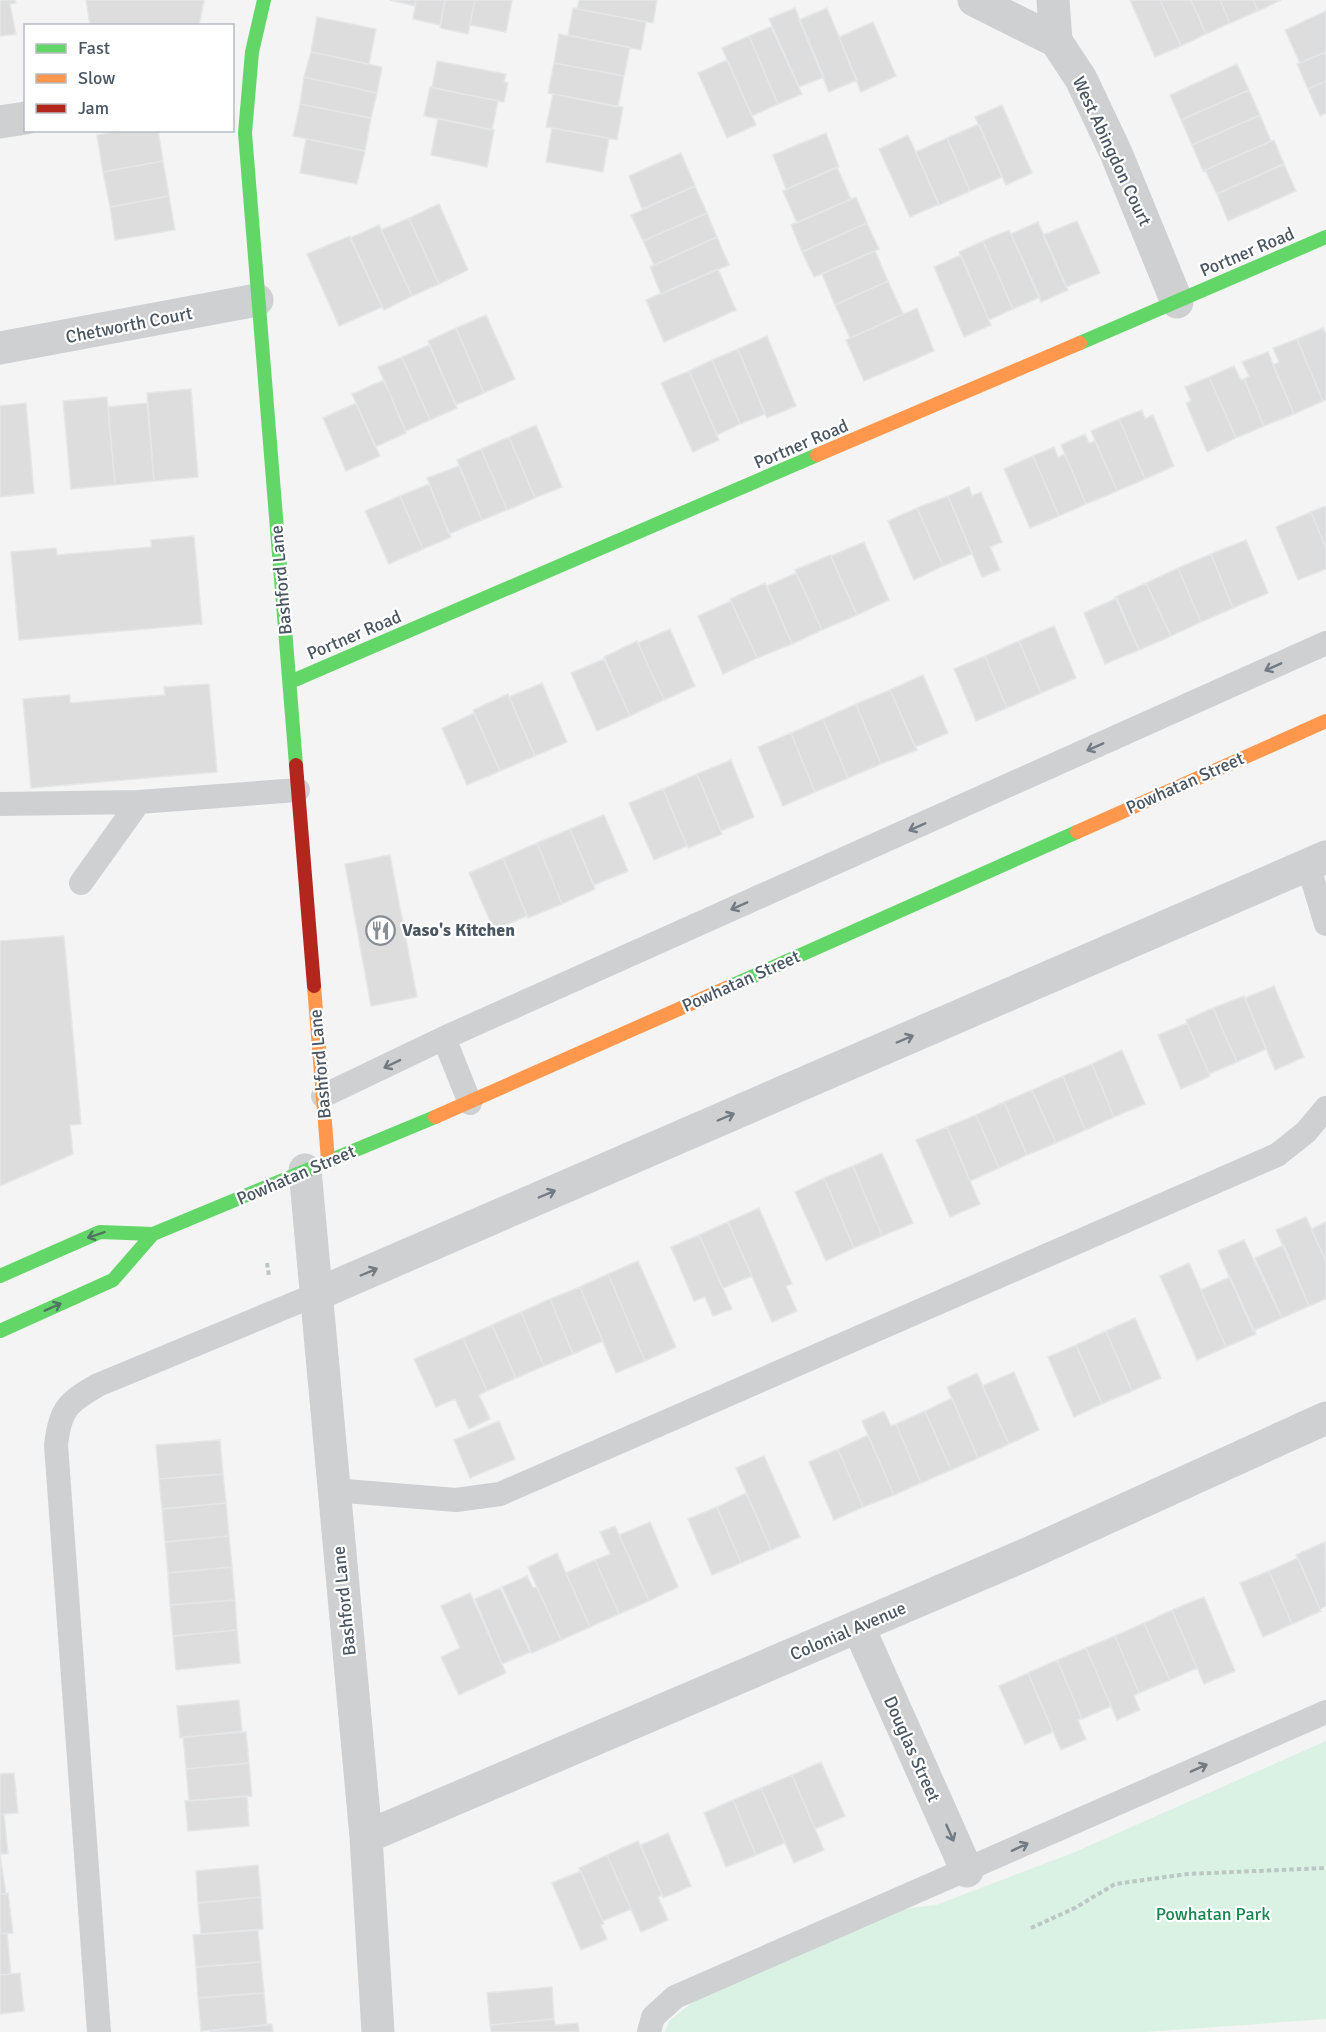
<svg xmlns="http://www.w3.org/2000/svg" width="1326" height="2032" font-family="Signika,sans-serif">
	<rect width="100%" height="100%" fill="#f4f4f4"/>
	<path fill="#d9f2e3" d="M1326 1741V2019L1145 2032H665L669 2021 702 1995 904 1909 936 1905 1075 1852Z"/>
	<path fill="#ddddde" stroke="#e5e6e7" stroke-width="1.5" d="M0 0H15L16 3 10 4 16 34 0 36Z
		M86 0H204L199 26H90Z
		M390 0H416L415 6Z
		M416 0H445L440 25 413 19Z
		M445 0H475L468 34 440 28Z
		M475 0H512L506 32 470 25Z
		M579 0H657L653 23 577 9Z
		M1130 0H1160L1181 46 1155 57Z
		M1160 0H1191L1206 34 1181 46Z
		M1191 0H1220L1230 23 1206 34Z
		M1220 0H1253L1258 11 1230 23Z
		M1253 0H1281L1258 11Z
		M573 8 646 22 641 50 568 35Z
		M795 8 824 77 799 87 769 19Z
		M827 8 857 80 829 92 799 20Z
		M1326 11V52L1300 63 1285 30Z
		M317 17 376 29 369 64 311 52Z
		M873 22 896 76 861 92 839 37Z
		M771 27 802 94 778 104 749 36Z
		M559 34 630 47 624 76 554 63Z
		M749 36 778 104 752 116 722 48Z
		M311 52 382 67 377 93 304 77Z
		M1326 52V81L1308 89 1297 64Z
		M727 60 756 125 727 138 698 73Z
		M437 61 506 74 504 82 508 83 504 102 432 88Z
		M554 63 624 76 618 107 548 93Z
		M1237 64 1249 90 1181 120 1170 95Z
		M304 77 377 93 371 118 300 104Z
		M1326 81V113L1320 116 1308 89Z
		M430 87 498 101 492 130 424 116Z
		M1249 90 1260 115 1192 145 1181 120Z
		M553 94 623 107 617 140 546 127Z
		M300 104 371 118 365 151 293 136Z
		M1002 105 1032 173 1006 185 975 117Z
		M1260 115 1271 141 1203 171 1192 145Z
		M438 118 494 130 487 167 431 155Z
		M979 124 1002 177 970 191 947 138Z
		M552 128 609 138 603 172 546 162Z
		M124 130H158L163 161 103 172 97 135Z
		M826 133 839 167 786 189 773 155Z
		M908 135 939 204 910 217 879 149Z
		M947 138 970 191 939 205 916 152Z
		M306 139 365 151 357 184 300 173Z
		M1274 140 1284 164 1217 194 1205 170Z
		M681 153 695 186 642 209 629 176Z
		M163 161 169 196 110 207 103 172Z
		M1284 164 1296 191 1228 221 1217 194Z
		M837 167 851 199 797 223 783 191Z
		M695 186 707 213 643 241 631 215Z
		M169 196 175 230 115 240 110 207Z
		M856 197 867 223 802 252 791 225Z
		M439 204 468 270 439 284 409 218Z
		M707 213 717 237 654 265 643 241Z
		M409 218 439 284 412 296 381 230Z
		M1077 221 1100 273 1066 287 1043 235Z
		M1038 222 1068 290 1041 302 1011 234Z
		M867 223 879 249 814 277 802 252Z
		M379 225 412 296 384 310 350 238Z
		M1009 230 1040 297 1013 309 983 241Z
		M350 236 382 307 339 326 307 254Z
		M717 237 729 265 661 294 650 267Z
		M983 241 1013 309 989 320 959 252Z
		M875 251 888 281 835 305 822 274Z
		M961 255 991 325 964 337 934 267Z
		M718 269 736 310 664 342 646 300Z
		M888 281 903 314 850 338 835 305Z
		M917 308 934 351 864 381 846 340Z
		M486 315 515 379 484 393 456 328Z
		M456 328 484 393 456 405 428 341Z
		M1323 328 1326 335V400L1323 401 1297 339Z
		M767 336 796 406 767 418 738 349Z
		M1297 339 1323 401 1294 414 1273 365 1279 362 1273 348Z
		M429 345 457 408 430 420 402 357Z
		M738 349 765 414 740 424 712 360Z
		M1268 352 1294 414 1264 426 1244 379 1249 376 1242 362Z
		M402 357 430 420 406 431 378 367Z
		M712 360 740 424 717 435 689 371Z
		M1234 366 1241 380 1244 379 1264 426 1236 438 1209 377Z
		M689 371 719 440 693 452 661 383Z
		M1209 377 1236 438 1207 452 1186 403 1191 401 1185 387Z
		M384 380 406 433 375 447 352 394Z
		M191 389 198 477 154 481 147 393Z
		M107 397 115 485 71 489 63 401Z
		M26 403 34 493 0 497V406Z
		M147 403 154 481 115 485 108 407Z
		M356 403 380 456 346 471 323 418Z
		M1142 410 1145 419 1153 415 1174 466 1145 479 1119 419Z
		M1119 419 1145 479 1117 491 1091 431Z
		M536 425 562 487 535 498 509 437Z
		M1085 434 1089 443 1095 441 1117 491 1086 504 1061 445Z
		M509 437 535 498 507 510 481 449Z
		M1054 447 1058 457 1065 454 1086 504 1059 516 1033 456Z
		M481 449 507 510 482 520 457 460Z
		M1033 456 1059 516 1030 528 1004 469Z
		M459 466 482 520 449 534 427 478Z
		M429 484 451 537 423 549 400 496Z
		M969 487 972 496 981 492 1002 542 990 547 1000 570 982 577 948 496Z
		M400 496 423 549 389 564 365 511Z
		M948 496 972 554 943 566 917 508Z
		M1326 506V548L1311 512Z
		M917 508 943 566 914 580 888 521Z
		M1311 512 1326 548V569L1298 580 1276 527Z
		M194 536 202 624 19 640 11 552 56 548 57 555 151 547V540Z
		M1246 540 1268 593 1233 608 1211 554Z
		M864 542 889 600 857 615 831 556Z
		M1211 554 1233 608 1201 622 1178 568Z
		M830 555 857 615 822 630 795 570Z
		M1178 568 1201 622 1171 636 1146 583Z
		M796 573 822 630 792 644 767 586Z
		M765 583 792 644 757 658 730 599Z
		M1146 583 1171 636 1139 650 1115 597Z
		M1117 598 1139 650 1105 664 1084 613Z
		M731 601 757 658 723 674 698 616Z
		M1054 626 1076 678 1041 693 1019 641Z
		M670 629 695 686 664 700 638 643Z
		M637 641 664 700 630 716 604 657Z
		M1019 641 1041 693 1007 708 985 656Z
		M985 656 1007 708 976 721 954 669Z
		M604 659 630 716 597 731 571 673Z
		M923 675 948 733 915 747 890 690Z
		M542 683 567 742 535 756 509 697Z
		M209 684 217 772 31 788 23 699 70 695V703L165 695 164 687Z
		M890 690 917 750 881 764 856 704Z
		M508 694 535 756 500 771 473 710Z
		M856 704 881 764 848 778 823 719Z
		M474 713 500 771 467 785 442 728Z
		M823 719 848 778 815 792 791 733Z
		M791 733 815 792 783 806 758 747Z
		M731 760 754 817 721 831 697 774Z
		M697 774 722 834 688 848 663 789Z
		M663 789 687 846 654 860 629 803Z
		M604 815 628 871 594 885 570 829Z
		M570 829 595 889 562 904 537 843Z
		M537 843 562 904 528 918 503 858Z
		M390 855 417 997 371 1006 345 864Z
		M503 858 527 916 494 930 469 873Z
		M64 936 81 1124 70 1125 73 1154 0 1186V941Z
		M1274 986 1304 1057 1275 1070 1245 998Z
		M1244 996 1266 1049 1237 1062 1213 1008Z
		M1213 1008 1237 1062 1209 1074 1186 1020Z
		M1187 1023 1210 1076 1181 1089 1158 1035Z
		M1122 1050 1145 1104 1114 1117 1092 1064Z
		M1092 1064 1114 1117 1085 1130 1063 1076Z
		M1063 1076 1085 1130 1056 1143 1032 1090Z
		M1032 1090 1056 1143 1027 1155 1004 1102Z
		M1004 1102 1027 1155 999 1168 976 1115Z
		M976 1115 999 1168 970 1181 947 1127Z
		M947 1127 980 1204 950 1217 916 1140Z
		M882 1153 913 1223 882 1236 853 1166Z
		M853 1166 882 1236 854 1248 824 1178Z
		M824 1178 854 1248 826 1261 795 1192Z
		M759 1208 792 1284 786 1286 797 1311 772 1322 728 1222Z
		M1306 1217 1326 1261V1299L1309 1306 1276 1230Z
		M728 1222 752 1276 723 1288 699 1235Z
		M1326 1222V1261L1311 1229Z
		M699 1235 732 1309 713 1316 705 1297 694 1301 671 1247Z
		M1244 1240 1282 1318 1253 1331 1218 1251Z
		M1284 1245 1309 1306 1282 1318 1255 1258Z
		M638 1261 676 1347 645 1361 608 1274Z
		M1189 1263 1226 1347 1197 1360 1160 1276Z
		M608 1274 645 1361 616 1373 580 1287Z
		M1230 1277 1256 1334 1226 1347 1201 1290Z
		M580 1287 603 1341 573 1354 550 1299Z
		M550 1299 573 1354 544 1366 521 1312Z
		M521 1312 544 1366 516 1378 492 1325Z
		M1135 1318 1161 1378 1132 1391 1106 1331Z
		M492 1325 516 1378 487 1391 463 1338Z
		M1106 1331 1132 1391 1102 1404 1076 1345Z
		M463 1338 487 1391 479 1395 490 1419 469 1429 455 1399 436 1407 414 1359Z
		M1076 1345 1102 1404 1074 1417 1048 1357Z
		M1014 1372 1039 1430 1009 1444 982 1386Z
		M977 1373 1009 1444 978 1458 947 1387Z
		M952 1398 978 1458 951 1470 925 1411Z
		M884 1411 891 1426 896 1424 921 1483 894 1495 862 1421Z
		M925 1411 951 1470 921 1483 896 1424Z
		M499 1421 515 1459 470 1478 454 1440Z
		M868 1435 894 1495 863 1507 838 1449Z
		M220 1440 223 1474 159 1479 156 1445Z
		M838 1449 863 1507 834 1520 809 1462Z
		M764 1456 800 1537 771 1550 736 1468Z
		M223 1474 226 1503 162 1509 159 1479Z
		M746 1493 771 1550 741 1563 717 1507Z
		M226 1503 229 1536 165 1542 162 1509Z
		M717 1507 741 1563 712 1575 688 1519Z
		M650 1522 678 1587 649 1601 619 1535Z
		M615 1526 649 1601 619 1614 595 1560 610 1554 600 1532Z
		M229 1536 232 1567 168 1573 165 1542Z
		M1325 1542 1326 1606 1320 1609 1296 1555Z
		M557 1553 590 1627 561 1640 528 1567Z
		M1298 1558 1321 1611 1292 1624 1269 1571Z
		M595 1560 619 1614 590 1627 566 1573Z
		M232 1567 235 1600 170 1605 168 1573Z
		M1269 1571 1292 1624 1263 1637 1240 1583Z
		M527 1576 533 1588 537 1587 561 1640 532 1653 502 1587Z
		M500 1588 530 1652 502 1664 475 1599Z
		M470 1593 506 1673 459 1695 441 1657 460 1648 441 1606Z
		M1204 1597 1235 1671 1204 1684 1172 1610Z
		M235 1600 237 1630 173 1636 170 1605Z
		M1172 1610 1197 1668 1170 1680 1144 1623Z
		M1144 1623 1170 1680 1139 1693 1115 1636Z
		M237 1630 240 1663 176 1670 173 1636Z
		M1115 1636 1139 1693 1134 1696 1140 1710 1117 1720 1086 1648Z
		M1086 1648 1111 1706 1082 1719 1057 1660Z
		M1057 1660 1082 1719 1078 1720 1086 1739 1061 1750 1028 1673Z
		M1028 1673 1053 1732 1025 1744 999 1686Z
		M239 1700 242 1731 180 1738 177 1706Z
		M246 1732 249 1763 186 1769 183 1737Z
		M821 1762 845 1816 815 1829 792 1775Z
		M249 1763 252 1796 189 1801 186 1769Z
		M14 1773 18 1813 0 1814V1774Z
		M792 1775 824 1850 794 1863 761 1788Z
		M761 1788 785 1843 756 1855 733 1800Z
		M247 1796 249 1826 188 1831 185 1801Z
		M733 1800 756 1855 726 1867 704 1813Z
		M0 1814H4L8 1854H0Z
		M668 1833 691 1886 663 1898 641 1845Z
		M638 1841 662 1895 658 1897 668 1920 641 1932 607 1855Z
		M0 1854 6 1894H0Z
		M607 1855 631 1909 603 1921 579 1868Z
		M258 1865 261 1897 198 1903 196 1871Z
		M581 1871 604 1924 601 1925 607 1939 581 1950 552 1883Z
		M8 1893 13 1933 0 1934V1894Z
		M261 1897 263 1929 201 1934 198 1903Z
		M258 1930 261 1962 196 1967 193 1935Z
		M7 1933 11 1974 0 1975V1934Z
		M261 1962 264 1993 198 1998 196 1967Z
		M20 1973 24 2011 0 2014V1975Z
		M552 1987 554 2019 490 2025 487 1993Z
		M264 1993 267 2025 201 2031 198 1998Z
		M554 2019 555 2025 578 2023 579 2032H491L490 2025Z
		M272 2024 273 2032H210V2031Z"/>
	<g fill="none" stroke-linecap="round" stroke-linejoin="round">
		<path stroke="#bcc7c4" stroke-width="4" stroke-dasharray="4.5 3" stroke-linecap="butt" d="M267 1263 269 1276
			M1031 1928 1075 1908 1115 1884 1187 1874 1326 1868"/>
		<path stroke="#ced0d2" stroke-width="24" d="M0 804 139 802
			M1308 865 1326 924
			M81 883 139 802 298 790
			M444 1038 470 1103
			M323 1096 444 1038 1326 643
			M333 1490 456 1500 500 1494 1277 1155 1306 1132 1326 1108
			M99 2032 56 1445C60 1409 68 1402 98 1385L315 1295
			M649 2032 653 2017 675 1997 1326 1712"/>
		<path stroke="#ced0d2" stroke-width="33" d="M974 0 1056 41
			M1053 0 1056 41 1081 79 1116 153 1177 302
			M0 122 26 118
			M0 348 257 300
			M305 1170 366 1837 378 2032
			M315 1295 1326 857
			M858 1626 967 1871
			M366 1837 1025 1555 1326 1418"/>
		<path stroke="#63d668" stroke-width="14" d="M264 0 252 52 245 133 296 765
			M1080 343 1326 237
			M290 682 817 455
			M731 986 1077 832
			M0 1276 100 1232 153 1234
			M0 1331 113 1280 153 1234 435 1117"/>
		<path stroke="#ff974d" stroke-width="14" d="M817 455 1080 343
			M1077 832 1326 721
			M314 986 328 1160
			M435 1117 731 986"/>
		<path stroke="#b3261e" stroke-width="14" d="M296 765 314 986"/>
	</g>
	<defs><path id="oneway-shaft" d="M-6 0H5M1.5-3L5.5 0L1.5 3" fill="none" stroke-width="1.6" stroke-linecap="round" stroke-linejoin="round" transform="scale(1.5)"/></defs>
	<g stroke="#727b83">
		<use href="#oneway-shaft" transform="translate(1273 667) rotate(156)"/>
		<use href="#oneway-shaft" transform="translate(1095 747) rotate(156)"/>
		<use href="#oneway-shaft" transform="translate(917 827) rotate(156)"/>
		<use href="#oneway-shaft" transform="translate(739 906) rotate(156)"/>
		<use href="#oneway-shaft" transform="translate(905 1039) rotate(-23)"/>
		<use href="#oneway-shaft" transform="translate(392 1064) rotate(154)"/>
		<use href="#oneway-shaft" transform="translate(726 1117) rotate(-23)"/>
		<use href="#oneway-shaft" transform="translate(547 1194) rotate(-23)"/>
		<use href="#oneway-shaft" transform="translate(369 1272) rotate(-23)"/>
		<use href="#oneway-shaft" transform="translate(1199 1768) rotate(-24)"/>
		<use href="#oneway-shaft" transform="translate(950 1833) rotate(66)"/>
		<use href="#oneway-shaft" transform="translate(1020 1847) rotate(-25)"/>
	</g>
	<g stroke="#507663">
		<use href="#oneway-shaft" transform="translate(96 1235) rotate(162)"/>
		<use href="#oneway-shaft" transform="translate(53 1307) rotate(-24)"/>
	</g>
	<defs>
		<symbol id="restaurant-ring" viewBox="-11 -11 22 22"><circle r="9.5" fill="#fff" stroke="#868d94" stroke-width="1.5"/><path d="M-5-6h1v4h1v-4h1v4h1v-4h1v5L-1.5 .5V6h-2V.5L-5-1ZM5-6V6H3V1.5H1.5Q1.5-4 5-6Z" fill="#868d94"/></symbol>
	</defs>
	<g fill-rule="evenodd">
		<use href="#restaurant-ring" x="364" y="914" width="33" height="33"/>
	</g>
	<g text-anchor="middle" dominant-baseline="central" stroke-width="4.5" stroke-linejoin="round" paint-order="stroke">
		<g font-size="18" fill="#4a5661" stroke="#fff">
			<text transform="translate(1112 151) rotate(65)">West Abingdon Court</text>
			<text transform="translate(1247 252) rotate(-23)">Portner Road</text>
			<text transform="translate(129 325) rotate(-11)">Chetworth Court</text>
			<text transform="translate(801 444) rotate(-23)">Portner Road</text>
			<text transform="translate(281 580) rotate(-95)">Bashford Lane</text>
			<text transform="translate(354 635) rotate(-23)">Portner Road</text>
			<text transform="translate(1185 783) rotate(-24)">Powhatan Street</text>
			<text transform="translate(741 981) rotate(-24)">Powhatan Street</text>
			<text transform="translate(320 1064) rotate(-95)">Bashford Lane</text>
			<text transform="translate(296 1175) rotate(-23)">Powhatan Street</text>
			<text transform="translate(344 1601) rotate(-96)">Bashford Lane</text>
			<text transform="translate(848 1631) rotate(-23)">Colonial Avenue</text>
			<text transform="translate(912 1749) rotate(66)">Douglas Street</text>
		</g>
		<g font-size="18" font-weight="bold" fill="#4a5661" stroke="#fff" text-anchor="start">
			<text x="402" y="930">Vaso's Kitchen</text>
		</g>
		<g font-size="18" fill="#17864f" stroke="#fff">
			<text x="1213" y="1914">Powhatan Park</text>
		</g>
	</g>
	<rect x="24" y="24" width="210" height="108" fill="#ffffff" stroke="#b7bbc0" stroke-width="1.5"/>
	<rect x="36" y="44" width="30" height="9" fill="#63d668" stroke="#b7bbc0" stroke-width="1.5"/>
	<text x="78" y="54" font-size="18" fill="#4a5661">Fast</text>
	<rect x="36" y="74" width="30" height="9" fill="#ff974d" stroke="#b7bbc0" stroke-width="1.5"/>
	<text x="78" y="84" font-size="18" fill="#4a5661">Slow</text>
	<rect x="36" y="104" width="30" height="9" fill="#b3261e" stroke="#b7bbc0" stroke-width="1.5"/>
	<text x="78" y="114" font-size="18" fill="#4a5661">Jam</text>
</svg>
